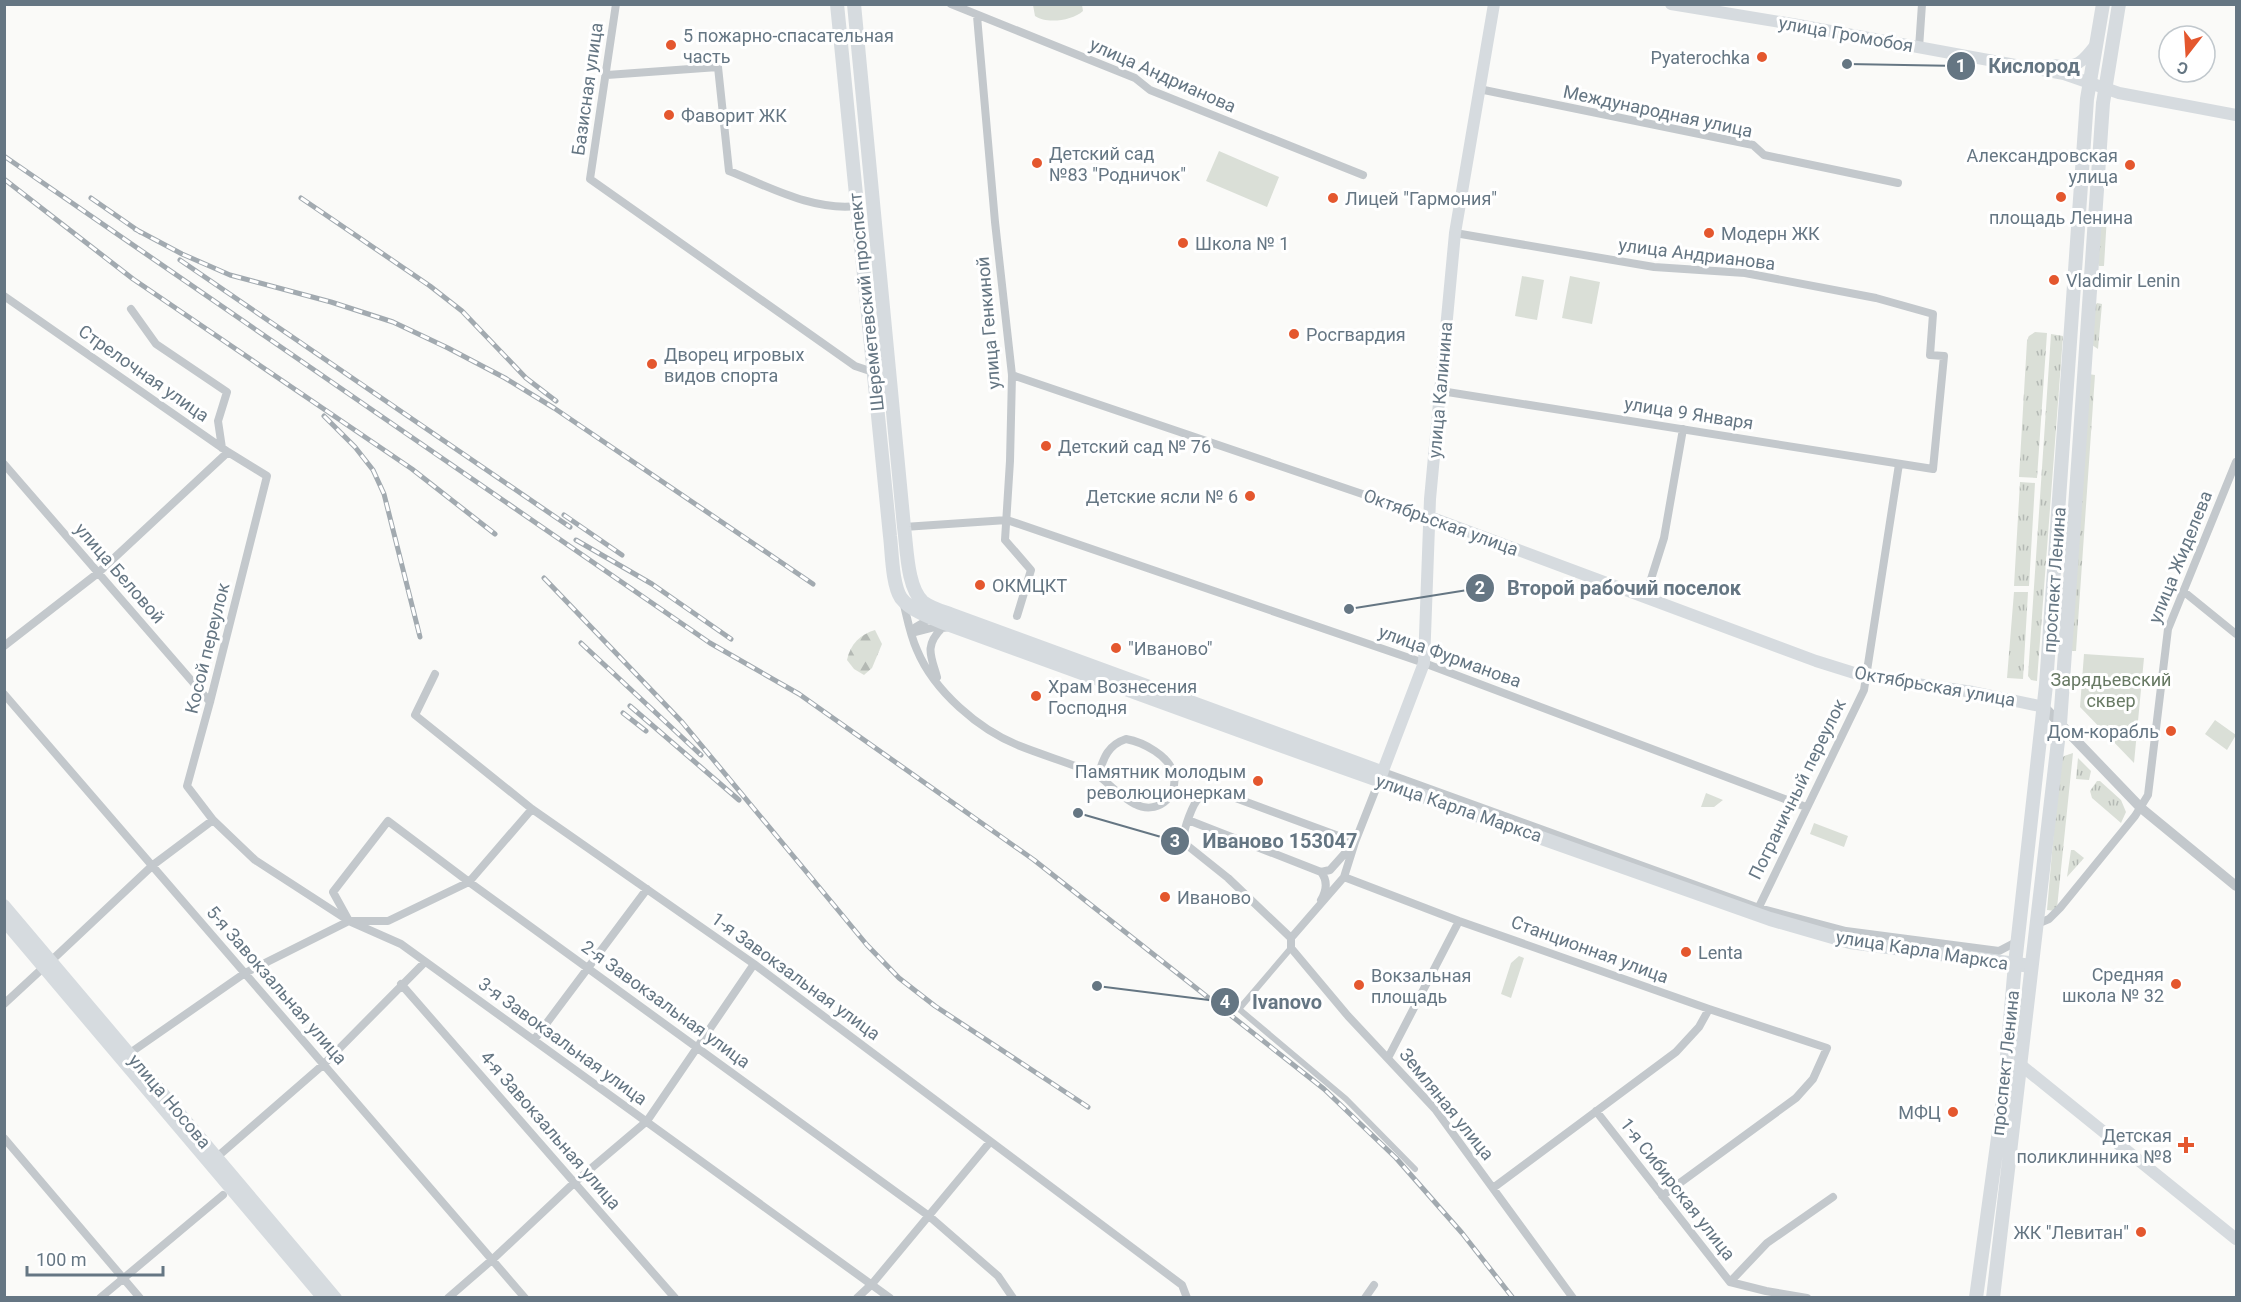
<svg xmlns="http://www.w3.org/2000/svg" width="2241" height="1302" font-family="Roboto,sans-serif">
	<defs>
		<pattern id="grass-tufts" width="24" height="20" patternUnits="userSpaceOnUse" patternTransform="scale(1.5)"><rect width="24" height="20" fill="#dadfd7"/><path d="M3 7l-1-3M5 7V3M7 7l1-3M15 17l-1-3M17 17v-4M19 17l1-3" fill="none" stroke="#b4b9b4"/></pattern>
		<pattern id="forest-firs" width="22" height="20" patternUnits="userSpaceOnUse" patternTransform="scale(1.5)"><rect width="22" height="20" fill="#dadfd7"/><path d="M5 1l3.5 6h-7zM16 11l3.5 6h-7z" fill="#b4b9b4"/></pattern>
	</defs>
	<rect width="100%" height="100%" fill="#fafaf8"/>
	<path fill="url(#grass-tufts)" d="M2100 216H2107L2104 266H2099L2098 263Z
		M2097 303 2102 304 2098 349 2092 345 2095 306Z
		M2035 332 2047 333 2037 478 2019 477 2027 341 2029 336Z
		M2051 334 2063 336 2037 681 2031 680 2028 676Z
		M2088 374 2095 375 2076 651H2071Z
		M2020 482 2035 483 2029 586H2014Z
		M2014 592H2028L2023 679 2007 678Z
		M2073 753 2057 908 2056 911 2047 910 2060 761 2064 756Z
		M2078 758 2091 771 2089 780 2076 779Z
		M2097 781H2100L2121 800 2126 812 2121 823 2092 798 2090 791Z
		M2071 850H2074L2084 858 2067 877Z"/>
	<path fill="url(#forest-firs)" d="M875 630 882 644 872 668 864 675 854 669 847 660C850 644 861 634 875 630Z"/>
	<path fill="#dadfd7" d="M1033 5H1082L1083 11C1072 21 1046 24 1035 16Z
		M1219 151 1279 177 1267 207 1206 181Z
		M1522 276 1544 280 1537 320 1515 316Z
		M1570 276 1600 282 1592 324 1562 318Z
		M2084 654 2144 658 2134 763 2080 707Z
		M2215 720 2236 735 2227 750 2205 734Z
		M1706 793 1723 800 1714 807H1701Z
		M1814 823 1848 836 1844 847 1810 834Z
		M1519 956 1524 958 1511 998 1501 994 1511 963Z"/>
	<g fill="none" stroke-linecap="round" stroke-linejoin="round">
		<path stroke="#d5d9db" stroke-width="6" stroke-dasharray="6 3" stroke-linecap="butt" d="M2011 221 2035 222"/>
		<path stroke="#c3c8cc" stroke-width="6" d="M1291 948 1239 1009 1346 1099 1415 1169"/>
		<path stroke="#c3c8cc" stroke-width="8" d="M616 4 590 179 855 366 873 372
			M951 4 1135 78 1150 90 1363 175
			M977 16 995 222 1012 375 1010 461 1005 540 1031 570 1017 616
			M1919 48 1922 4
			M607 75 718 67 729 171C770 187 812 211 857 206
			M1479 89 1753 145 1764 155 1898 183
			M4 296 228 452 267 476 210 702 187 786 213 820 255 860 349 921 401 944 890 1298
			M131 309 156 344 227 392 218 421 222 448
			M1012 375 1430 517
			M1441 391 1933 469 1944 356 1930 355 1933 314 1876 298 1745 273 1654 267 1455 233
			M4 464 210 702
			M904 527 1007 520 1424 663 1806 807
			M2183 591 2236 634
			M1645 598 1664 538 1683 429
			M903 601C907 617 910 635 917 650 934 691 979 730 1020 746 1045 756 1073 764 1098 775
			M912 633 916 627 933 617
			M912 633 943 625
			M4 646 98 573 228 452
			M435 674 415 715 532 809 754 964 1182 1285 1187 1298
			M937 677C931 656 924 646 942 628L950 627
			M4 694 525 1298
			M1126 739C1143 742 1170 756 1174 775 1178 798 1156 815 1135 804 1122 798 1109 784 1098 775 1104 757 1108 745 1126 739Z
			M1383 772 1759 908 1846 931 1999 951 2018 941
			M1188 820 1321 872 1330 870 1355 842
			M1321 872C1328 881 1327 890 1321 900
			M1344 877 1459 921 1709 1009 1827 1048 1813 1079 1796 1098 1662 1196
			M1757 911 1864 690 1899 464
			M349 921 333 892 388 821 469 882 929 1216 998 1276 1013 1298
			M2037 924 2049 919 2060 908 2135 816 2148 795 2168 629 2236 462
			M1291 938V948L1348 1016 1435 1109 1573 1298
			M1291 938 1228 878 1188 846C1186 843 1184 841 1184 838 1183 830 1193 803 1199 798 1205 792 1214 793 1222 793L1355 842
			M1291 938 1344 877 1355 842 1379 781
			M52 960 153 865 213 820
			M401 984 675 1298
			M4 1004 44 967
			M534 1040 647 889
			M130 1053 245 973 349 921H388L469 882 532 809
			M1388 1058 1459 921
			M1596 1111 1730 1282 1766 1291 1807 1298
			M4 1138 140 1298
			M217 1157 324 1064 425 962
			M1493 1188 1676 1052 1699 1027 1709 1009
			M1730 1282 1767 1243 1833 1197
			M100 1298 223 1195
			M448 1298 493 1259 575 1182 647 1121 754 964
			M857 1298 872 1284 990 1142
			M1365 1298 1374 1285"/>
		<path stroke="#c3c8cc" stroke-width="10" d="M2044 707 2141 808 2236 886"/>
		<path stroke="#d6dbdf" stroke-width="12" d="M1671 4 1798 25 2064 74 2119 93 2236 115
			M2053 65C2077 69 2083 62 2097 43
			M1430 517 1816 661 1867 677 1973 692 2044 707
			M1379 781 1424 663 1430 499 1455 233 1494 4
			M4 905 336 1298
			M4 921 323 1298
			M2022 1066 2236 1239"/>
		<path stroke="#d6dbdf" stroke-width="14" d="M837 4 890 536C892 552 892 584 901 598 911 611 932 618 947 624L1310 756 1770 919 1850 942 2031 966
			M854 4 904 527C907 548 907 588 923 602 931 608 941 611 950 614L1381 772"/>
		<path stroke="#d6dbdf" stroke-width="14" d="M1976 1298 2003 1101 2015 964 2046 685 2087 99 2103 4
			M1993 1298 2060 724 2103 103 2119 4"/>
		<defs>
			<path id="rail" d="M4 156 710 643 799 694 1034 860 1324 1089 1396 1158 1462 1233 1513 1298
				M4 179 133 279 412 469 495 534
				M91 198 140 232
				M301 198 430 286 462 311 526 378 556 401
				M135 229 182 254 230 275 331 302 393 322 448 348 505 378 554 408 813 584
				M180 260 570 527
				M324 416 355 447 373 470 384 494 420 637
				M564 515 622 555
				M576 540 652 584 731 639
				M544 578 682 722 867 945 899 978 935 1006 1088 1107
				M581 643 701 755
				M630 706 739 800
				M623 713 646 731"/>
		</defs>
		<use href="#rail" stroke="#a2aab0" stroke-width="5"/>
		<use href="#rail" stroke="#fff" stroke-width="3" stroke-dasharray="9" stroke-linecap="butt"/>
	</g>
	<g fill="#e4572e" stroke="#fff" stroke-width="2">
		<circle cx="671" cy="45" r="6"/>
		<circle cx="1762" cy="57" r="6"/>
		<circle cx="669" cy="115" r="6"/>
		<circle cx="1037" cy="163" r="6"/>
		<circle cx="2130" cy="165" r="6"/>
		<circle cx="2061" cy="197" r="6"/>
		<circle cx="1333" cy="198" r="6"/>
		<circle cx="1709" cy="233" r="6"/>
		<circle cx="1183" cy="243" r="6"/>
		<circle cx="2054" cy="280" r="6"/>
		<circle cx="1294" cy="334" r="6"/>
		<circle cx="652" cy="364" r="6"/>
		<circle cx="1046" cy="446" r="6"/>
		<circle cx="1250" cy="496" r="6"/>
		<circle cx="980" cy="585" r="6"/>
		<circle cx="1116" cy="648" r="6"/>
		<circle cx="1036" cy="696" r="6"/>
		<circle cx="2171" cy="731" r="6"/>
		<circle cx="1258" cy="781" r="6"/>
		<circle cx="1165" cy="897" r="6"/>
		<circle cx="1686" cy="952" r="6"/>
		<circle cx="2176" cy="984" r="6"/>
		<circle cx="1359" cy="985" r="6"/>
		<circle cx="1953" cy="1112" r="6"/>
		<path d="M2183 1136h6v6h6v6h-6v6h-6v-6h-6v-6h6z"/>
		<circle cx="2141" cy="1232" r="6"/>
	</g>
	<g text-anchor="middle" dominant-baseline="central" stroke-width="6" stroke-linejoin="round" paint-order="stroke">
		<g font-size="18" fill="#657683" stroke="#fff">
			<text transform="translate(1846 34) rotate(10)">улица Громобоя</text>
			<text transform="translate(1163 75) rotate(24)">улица Андрианова</text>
			<text transform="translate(587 89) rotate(-82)">Базисная улица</text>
			<text transform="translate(1658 111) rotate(12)">Международная улица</text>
			<text transform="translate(1697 254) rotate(7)">улица Андрианова</text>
			<text transform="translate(866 302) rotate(-96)">Шереметевский проспект</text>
			<text transform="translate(988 323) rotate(-95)">улица Генкиной</text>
			<text transform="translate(144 373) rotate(35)">Стрелочная улица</text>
			<text transform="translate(1440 390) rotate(-85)">улица Калинина</text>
			<text transform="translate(1689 413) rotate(9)">улица 9 Января</text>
			<text transform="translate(1441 522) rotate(20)">Октябрьская улица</text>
			<text transform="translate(2180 557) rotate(-68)">улица Жиделева</text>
			<text transform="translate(120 573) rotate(49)">улица Беловой</text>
			<text transform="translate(2054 580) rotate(-86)">проспект Ленина</text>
			<text transform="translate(207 648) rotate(-76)">Косой переулок</text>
			<text transform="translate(1450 656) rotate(20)">улица Фурманова</text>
			<text transform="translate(1935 686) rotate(10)">Октябрьская улица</text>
			<text transform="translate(1797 789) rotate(-64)">Пограничный переулок</text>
			<text transform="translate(1459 808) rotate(19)">улица Карла Маркса</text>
			<text transform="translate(1590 949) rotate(20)">Станционная улица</text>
			<text transform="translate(1922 950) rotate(9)">улица Карла Маркса</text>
			<text transform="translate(796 976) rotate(36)">1-я Завокзальная улица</text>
			<text transform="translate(277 985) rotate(49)">5-я Завокзальная улица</text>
			<text transform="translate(666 1004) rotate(36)">2-я Завокзальная улица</text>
			<text transform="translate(563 1041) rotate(36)">3-я Завокзальная улица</text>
			<text transform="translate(2005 1063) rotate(-84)">проспект Ленина</text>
			<text transform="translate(170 1101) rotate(50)">улица Носова</text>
			<text transform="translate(1447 1104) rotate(51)">Земляная улица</text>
			<text transform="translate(551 1130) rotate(49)">4-я Завокзальная улица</text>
			<text transform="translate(1678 1189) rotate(52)">1-я Сибирская улица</text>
		</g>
		<g font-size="18" fill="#657683" stroke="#fff" text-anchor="start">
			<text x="683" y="35">5 пожарно-спасательная<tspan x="683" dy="21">часть</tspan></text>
			<text x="1750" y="57" text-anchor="end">Pyaterochka</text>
			<text x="681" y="115">Фаворит ЖК</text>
			<text x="1049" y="153">Детский сад<tspan x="1049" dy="21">№83 "Родничок"</tspan></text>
			<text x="2118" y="155" text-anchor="end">Александровская<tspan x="2118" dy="21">улица</tspan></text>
			<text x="1345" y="198">Лицей "Гармония"</text>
			<text x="2061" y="217" text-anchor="middle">площадь Ленина</text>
			<text x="1721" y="233">Модерн ЖК</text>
			<text x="1195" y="243">Школа № 1</text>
			<text x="2066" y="280">Vladimir Lenin</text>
			<text x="1306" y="334">Росгвардия</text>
			<text x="664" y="354">Дворец игровых<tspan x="664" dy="21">видов спорта</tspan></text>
			<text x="1058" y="446">Детский сад № 76</text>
			<text x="1238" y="496" text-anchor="end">Детские ясли № 6</text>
			<text x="992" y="585">ОКМЦКТ</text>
			<text x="1128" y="648">"Иваново"</text>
			<text x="1048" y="686">Храм Вознесения<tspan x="1048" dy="21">Господня</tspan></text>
			<text x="2159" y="731" text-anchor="end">Дом-корабль</text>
			<text x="1246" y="771" text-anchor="end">Памятник молодым<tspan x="1246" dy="21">революционеркам</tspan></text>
			<text x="1177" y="897">Иваново</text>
			<text x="1698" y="952">Lenta</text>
			<text x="2164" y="974" text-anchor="end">Средняя<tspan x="2164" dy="21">школа № 32</tspan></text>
			<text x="1371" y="975">Вокзальная<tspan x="1371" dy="21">площадь</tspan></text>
			<text x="1941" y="1112" text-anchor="end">МФЦ</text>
			<text x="2172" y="1135" text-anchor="end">Детская<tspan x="2172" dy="21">поликлинника №8</tspan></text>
			<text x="2129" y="1232" text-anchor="end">ЖК "Левитан"</text>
		</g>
		<g font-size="18" fill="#687a64" stroke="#fff">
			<text x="2111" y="679">Зарядьевский<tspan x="2111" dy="21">сквер</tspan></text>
		</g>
	</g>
	<path fill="none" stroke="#657683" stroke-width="2" d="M1847 64L1961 66M1349 609L1480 588M1078 813L1175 841M1097 986L1225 1002"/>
	<g fill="#657683" stroke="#fff" stroke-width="2">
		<circle cx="1847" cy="64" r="6"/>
		<circle cx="1349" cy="609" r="6"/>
		<circle cx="1078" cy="813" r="6"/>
		<circle cx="1097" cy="986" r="6"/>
		<circle cx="1961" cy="66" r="15"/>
		<circle cx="1480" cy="588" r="15"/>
		<circle cx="1175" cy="841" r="15"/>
		<circle cx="1225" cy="1002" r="15"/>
	</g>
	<g font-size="18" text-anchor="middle" font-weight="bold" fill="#fff">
		<text x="1961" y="72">1</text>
		<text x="1480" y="594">2</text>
		<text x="1175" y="847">3</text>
		<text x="1225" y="1008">4</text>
	</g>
	<g font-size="20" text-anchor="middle" font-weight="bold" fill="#657683" stroke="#fff" stroke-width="6" stroke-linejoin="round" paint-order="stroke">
		<text x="2034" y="73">Кислород</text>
		<text x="1624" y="595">Второй рабочий поселок</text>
		<text x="1280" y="848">Иваново 153047</text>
		<text x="1287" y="1009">Ivanovo</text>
	</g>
	<rect width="2241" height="1302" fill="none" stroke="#657683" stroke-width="12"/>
	<g transform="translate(2187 54) rotate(197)"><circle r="28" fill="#ffffff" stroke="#c1c8cd" stroke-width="1.5"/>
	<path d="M0-4.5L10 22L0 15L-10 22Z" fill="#e4572e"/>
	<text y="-9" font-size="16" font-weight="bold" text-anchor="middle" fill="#657683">С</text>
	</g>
	<path d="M27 1266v9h136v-9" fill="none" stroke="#657683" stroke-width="3"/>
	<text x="36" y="1266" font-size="18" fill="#657683" stroke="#ffffff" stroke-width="4.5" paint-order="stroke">100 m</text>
</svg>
